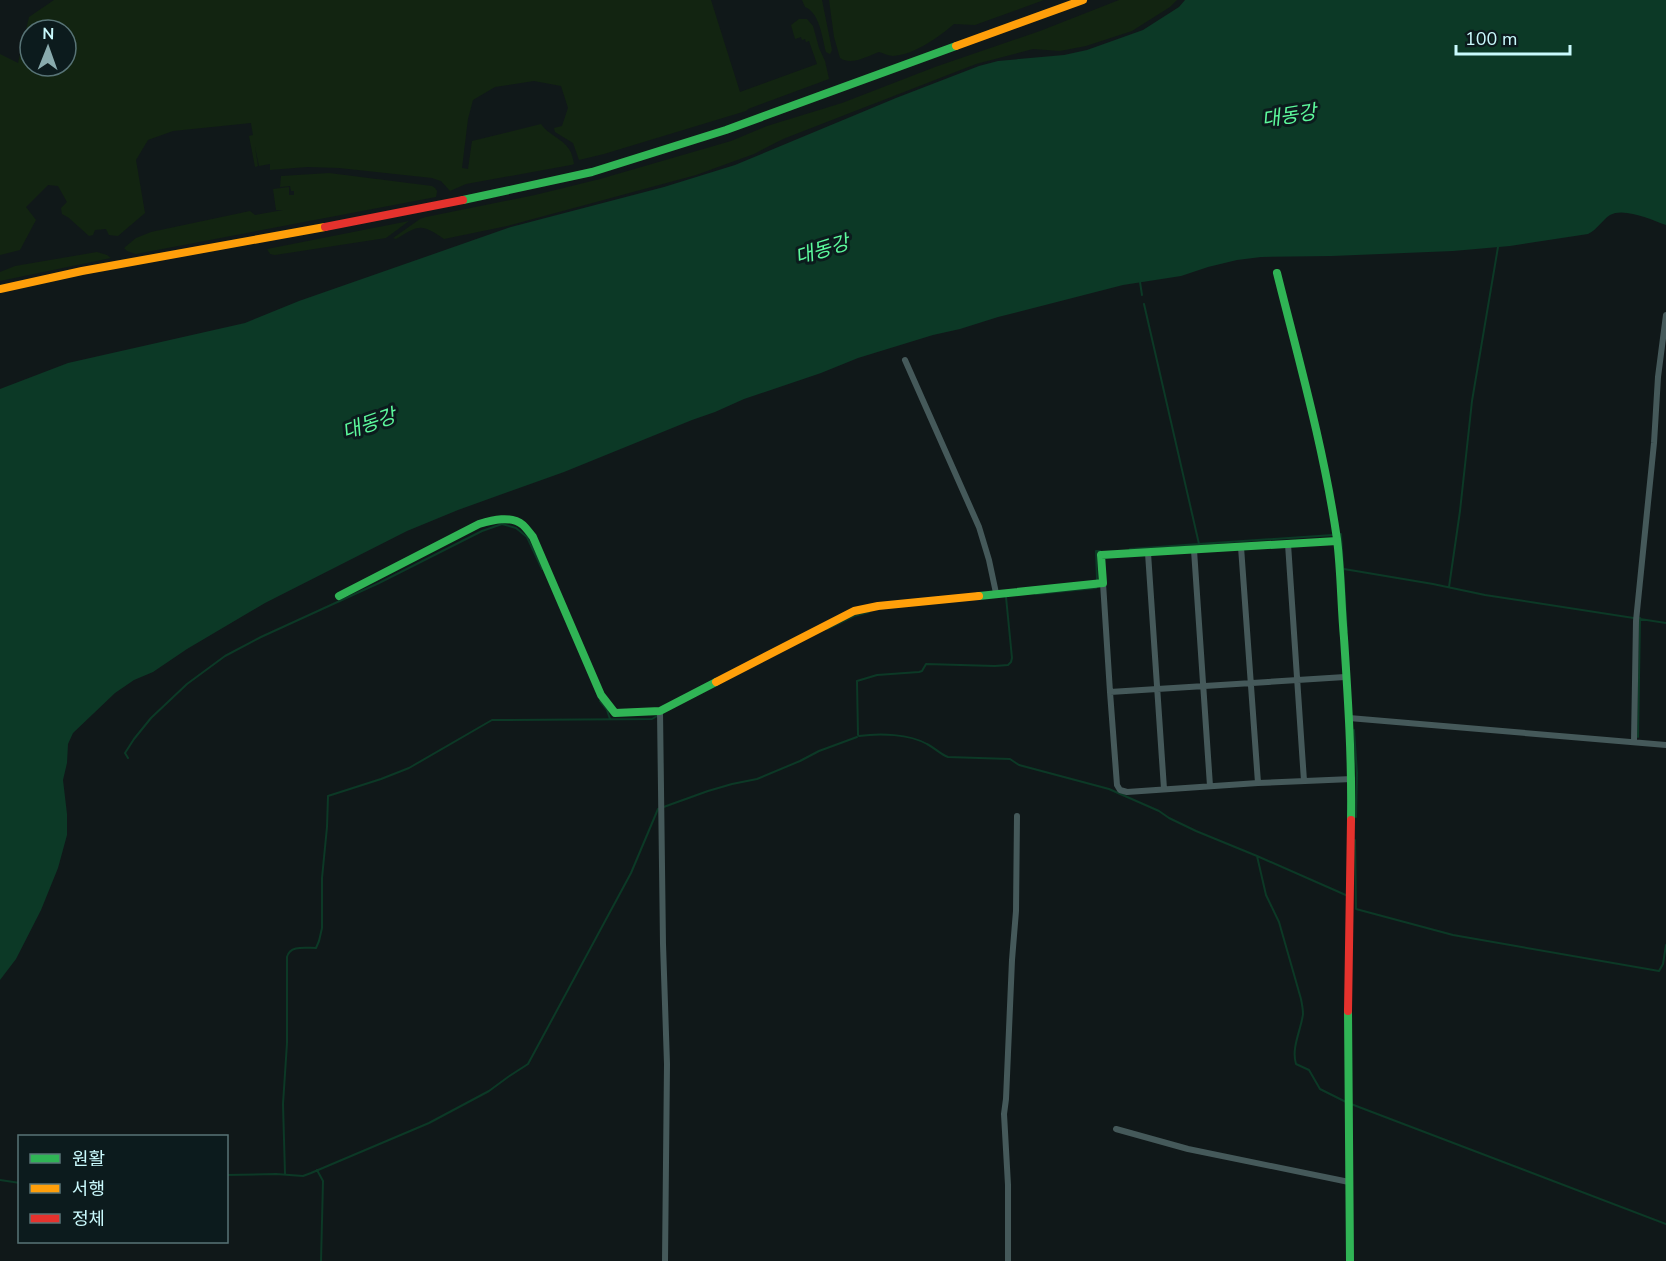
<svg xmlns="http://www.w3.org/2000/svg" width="1666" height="1261" font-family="'Nunito Sans','Noto Sans KR',sans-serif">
	<rect width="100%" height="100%" fill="#101819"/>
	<path fill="#122411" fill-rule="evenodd" d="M54 0H711L740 92 817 64 809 41 806 42 805 39 802 40 801 37 795 39 791 25 799 19H807L813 26 819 48 825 61 829 79 748 109 746 111 604 154 579 160 573 143 555 132 554 128 562 126 568 108 561 86 534 81 495 87 473 100 468 119 462 168 468 169 472 141 541 124C548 135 562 138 569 149 572 153 573 159 574 164L571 165 466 184 450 191 441 181 432 178 339 168 307 167 270 170V164L259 166 255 147 258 166 255 167 249 136 253 135 251 123 173 131 148 140 136 160 145 213 118 236 109 235 106 229 95 230 93 235 89 236 69 218 62 214 61 208 67 202 58 186 48 185 26 207 36 220 20 250 0 255V54L18 63 29 17ZM30 30H66V66H30Z
		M802 0H822L832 50 830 54 826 52C822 38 820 13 805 7Z
		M829 0H1044L975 25 954 24C939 37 914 55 893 56 889 56 883 53 879 52 867 56 852 66 840 58L834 37Z
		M1119 0H1177L1170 7 1132 31 1086 46 1060 51 1033 49 976 64 783 139 754 154 696 175 507 226 444 239C421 223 419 225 396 239L393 238 420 219 426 217 535 195 600 179 731 141 767 126 842 103 935 67 1040 31Z
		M329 173 432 186 435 188 437 191 436 197 136 254 127 251 124 248 136 238 151 232 250 211 255 215 283 210H276L273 189 289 187V195H294V191H291L290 186 280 187 281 176Z
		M409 221 386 238 275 255 270 254 267 249Z
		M97 252 107 255 111 258 0 281V272L15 266Z"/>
	<path fill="#0c3926" d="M1185 0H1666V225C1652 220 1624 207 1610 215 1602 220 1598 229 1588 234L1510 246 1453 251 1332 256 1261 257 1237 260 1208 267 1181 276 1123 285 998 317 960 329 933 335 858 358 821 373 744 399 715 412 692 420 564 472 458 510 407 531 265 603 187 649 153 672 134 680 115 693 73 733 68 744 67 763 63 780 67 814V835L58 868 41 910 16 959 0 980V389L68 363 245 323 299 301 511 227 664 187 735 165 896 98 979 66 998 61 1064 55 1087 50 1143 30 1179 7Z"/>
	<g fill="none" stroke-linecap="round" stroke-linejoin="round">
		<path stroke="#0c3926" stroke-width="2" d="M1140 282 1142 295
			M1144 304 1199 544 1333 535
			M1339 534H1341L1347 631
			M1130 549 1199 544
			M1344 569 1433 584 1485 595 1666 623
			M1097 580 1096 551H1100
			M1449 587 1460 511 1472 401 1498 247
			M1036 594 1096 588V585
			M827 629 854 616 869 612
			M600 701 607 710 610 719
			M1354 730 1357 773 1356 817
			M858 735 857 681 877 675 919 672 922 671 926 664 995 666 1008 665 1011 662 1012 658 1006 597
			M859 736C880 733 909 734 927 744 935 748 940 754 948 757L1010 759 1019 765 1109 789 1159 811 1169 818 1196 831 1257 856 1266 895 1279 922 1301 999C1302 1004 1303 1009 1303 1014 1301 1030 1291 1048 1296 1064L1309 1070 1320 1089 1346 1102
			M1638 737 1640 618
			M128 758 125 753 134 739 151 718 187 684 225 656 261 637 379 583 482 531 502 524 516 528 527 537 542 569
			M1355 840 1356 909 1453 935 1659 971 1663 964 1666 945
			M1257 856 1348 896
			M1351 1104 1666 1224
			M317 1170 323 1181 321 1261
			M285 1174 283 1104 287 1043V957C290 945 305 948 316 948L319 941 322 928V878L327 827 328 796 381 779 409 768 492 720 652 719 659 715
			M226 1175 276 1174 303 1176 311 1173 429 1123 489 1091 508 1077 528 1064 631 873 658 809 708 791 732 784 757 779 800 761 819 751 857 737
			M0 1180 20 1183"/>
		<path stroke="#45595a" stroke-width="6" d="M905 360 979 527 989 560 996 593
			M1288 544 1304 781
			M1241 547 1258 783
			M1194 550 1210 786
			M1148 553 1164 789
			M1103 583 1110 692 1345 677
			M1110 692 1117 785 1120 790 1127 792 1258 783 1352 779
			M660 711 663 944 667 1064 665 1261
			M1349 718 1666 745
			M1634 742 1636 621 1654 443 1658 377 1666 315
			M1116 1129 1188 1149 1349 1182
			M1008 1261V1185L1004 1114 1006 1099 1012 960 1016 911 1017 816"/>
		<path stroke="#30b455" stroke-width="8" d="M463 200 592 172 726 130 956 46
			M1277 273C1299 361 1324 449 1337 539 1341 571 1341 605 1344 638 1348 699 1352 759 1351 820
			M339 596 479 524C492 520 511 515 523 525 527 529 530 533 533 537L601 695 615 713 660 711 716 682
			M979 596 1103 583 1101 555 1337 541
			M1348 1011 1350 1261"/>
		<path stroke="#ff9f0a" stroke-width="8" d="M956 46 1083 0
			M0 289 82 271 325 227
			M716 682 854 611 878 606 979 596"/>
		<path stroke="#e5322d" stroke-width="8" d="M325 227 463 200
			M1348 1011 1351 820"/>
	</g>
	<g text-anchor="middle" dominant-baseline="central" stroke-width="6" stroke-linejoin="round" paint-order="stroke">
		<g font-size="20" font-style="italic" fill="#5cf99c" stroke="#0c1b1d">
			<text transform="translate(1289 116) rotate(-9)">대동강</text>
			<text transform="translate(822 250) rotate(-17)">대동강</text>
			<text transform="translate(369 424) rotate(-19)">대동강</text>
		</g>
	</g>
	<rect x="18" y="1135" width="210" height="108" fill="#0c1b1d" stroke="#587477" stroke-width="1.5"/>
	<rect x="30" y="1154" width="30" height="9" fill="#30b455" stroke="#587477" stroke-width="1.5"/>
	<text x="72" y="1165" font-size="18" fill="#cafafd">원활</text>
	<rect x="30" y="1184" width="30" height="9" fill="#ff9f0a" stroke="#587477" stroke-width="1.5"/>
	<text x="72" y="1195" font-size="18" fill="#cafafd">서행</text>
	<rect x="30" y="1214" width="30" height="9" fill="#e5322d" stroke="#587477" stroke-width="1.5"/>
	<text x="72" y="1225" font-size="18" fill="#cafafd">정체</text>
	<g transform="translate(48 48) rotate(1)"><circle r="28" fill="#0c1b1d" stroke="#587477" stroke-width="1.5"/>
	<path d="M0-4.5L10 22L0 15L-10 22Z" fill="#89abad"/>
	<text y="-9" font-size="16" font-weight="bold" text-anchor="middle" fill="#cafafd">N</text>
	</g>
	<path d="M1456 45v9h114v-9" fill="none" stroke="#cafafd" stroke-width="3"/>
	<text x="1465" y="45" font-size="18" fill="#cafafd" stroke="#0c1b1d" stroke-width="4.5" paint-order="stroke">100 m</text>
</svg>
